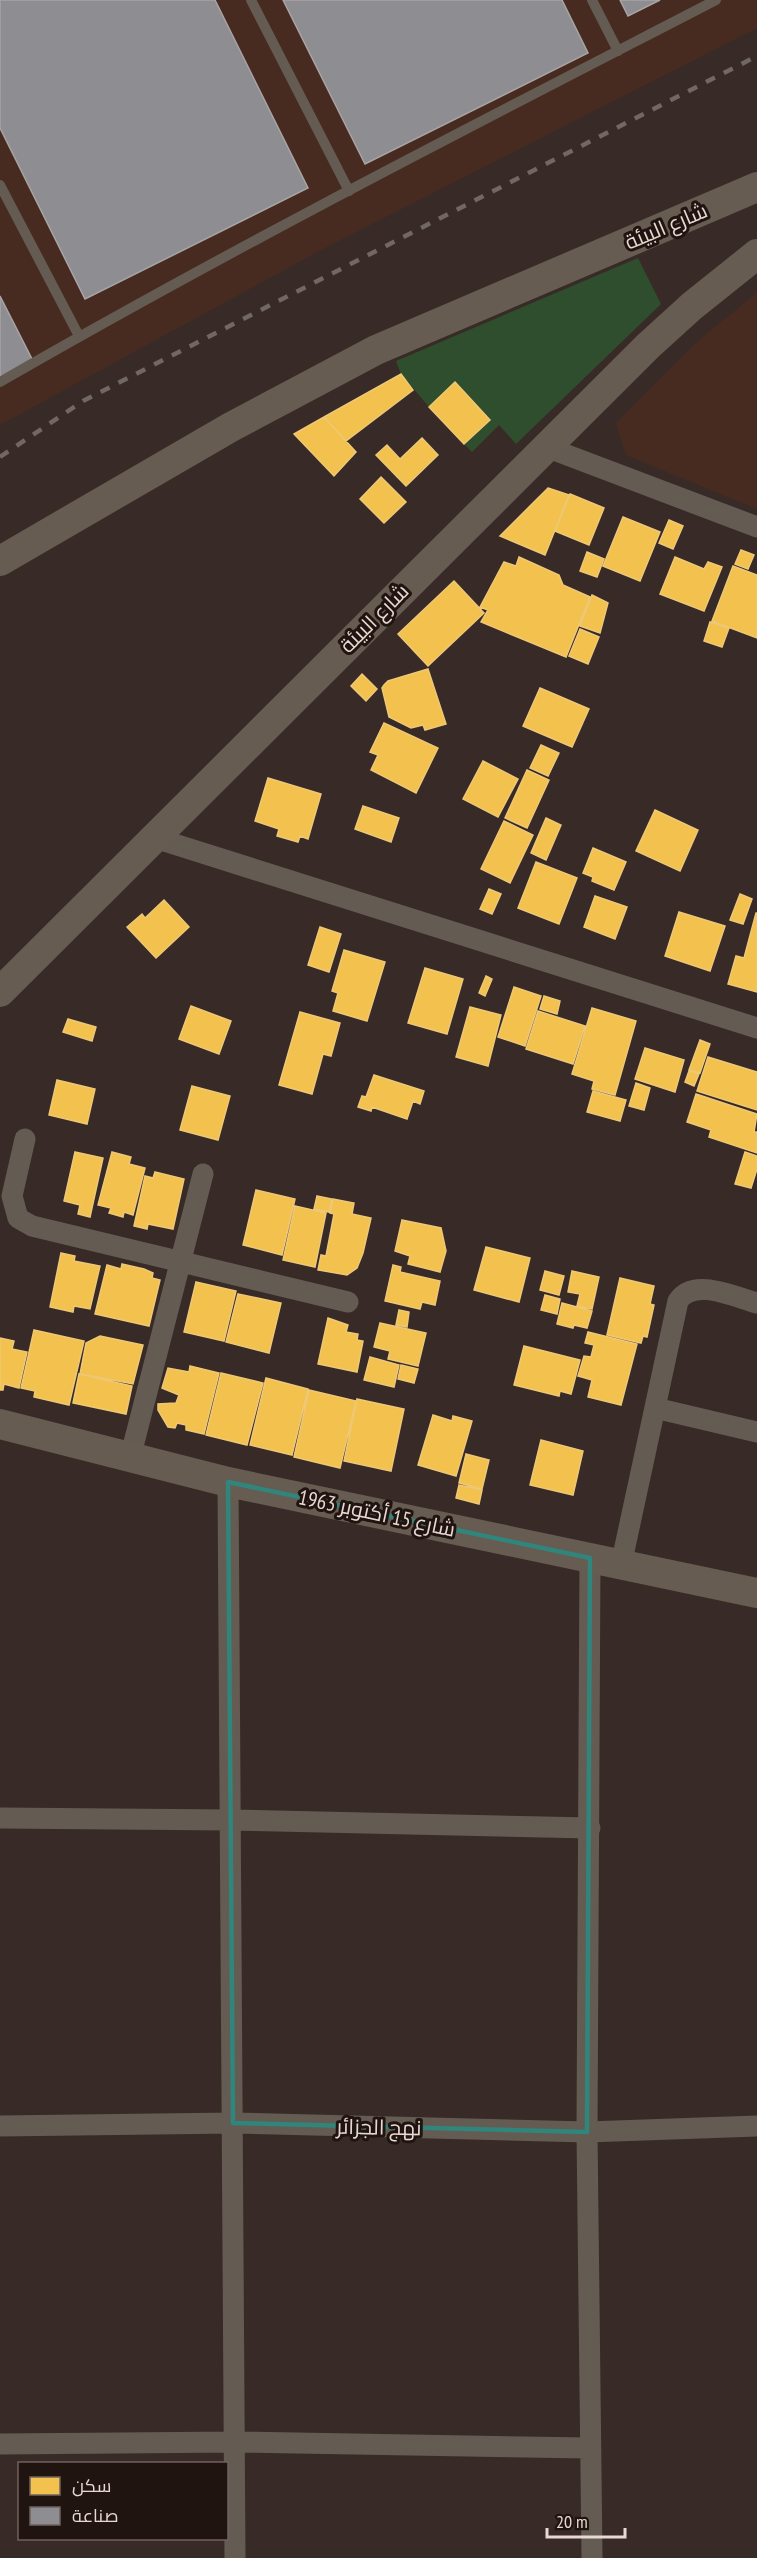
<svg xmlns="http://www.w3.org/2000/svg" width="757" height="2558" font-family="'PT Sans Narrow',Cairo,sans-serif">
	<rect width="100%" height="100%" fill="#382b27"/>
	<path fill="#472b21" d="M0 0H757V28L321 250 0 425Z
		M757 293V509L626 455 616 423 700 339Z"/>
	<path fill="#2e4e2d" d="M638 258 661 304 516 444 499 425 472 452 464 444 490 419 455 383 429 407 401 374 396 361Z"/>
	<path fill="#f2c14e" stroke="#efc876" stroke-width="1.5" d="M401 374 413 390 346 441 324 417Z
		M455 382 490 420 464 444 429 407Z
		M324 417 356 452 334 476 294 434Z
		M422 438 438 455 406 486 376 455 387 445 400 459Z
		M381 477 406 502 384 523 360 499Z
		M548 488 569 495 545 555 500 536Z
		M570 494 604 508 589 545 555 531Z
		M623 517 660 532 640 581 603 566Z
		M669 520 683 526 673 549 659 543Z
		M741 550 754 555 748 569 735 564Z
		M587 552 604 559 597 577 580 571Z
		M519 557 559 575 563 585 590 597 566 657 481 622 488 610 480 607 504 562 516 566Z
		M675 557 704 569 708 562 722 567 704 611 660 594Z
		M733 566 757 575V638L712 621Z
		M454 581 484 613 428 666 398 634Z
		M592 595 608 603 600 633 580 626Z
		M710 622 729 628 722 647 704 641Z
		M580 629 599 637 588 664 569 656Z
		M428 669 446 724 425 730 423 725 411 728 389 717 382 688 384 685 388 681Z
		M362 674 377 689 366 701 351 686Z
		M540 688 589 709 572 747 523 726Z
		M384 723 438 748 416 793 371 770 378 755 370 752Z
		M541 745 559 753 548 776 530 768Z
		M483 761 518 779 498 817 463 799Z
		M527 770 549 780 527 828 505 818Z
		M268 778 321 794 308 839 300 836 298 842 277 836 279 829 255 821Z
		M363 806 399 818 391 842 355 829Z
		M655 810 698 830 680 871 636 851Z
		M546 818 561 825 546 860 531 853Z
		M504 821 533 835 510 883 481 869Z
		M593 848 626 862 614 890 592 881 593 877 583 873Z
		M536 862 577 878 559 924 518 908Z
		M489 889 501 894 492 914 480 909Z
		M740 894 752 899 743 924 730 920Z
		M595 896 627 907 615 939 584 927Z
		M164 900 189 927 156 958 127 927 142 914 145 918Z
		M679 912 725 926 710 971 665 956Z
		M756 913H757V992L728 984 736 956 744 958Z
		M320 927 341 934 329 972 308 965Z
		M344 950 385 962 367 1021 333 1011 338 993 332 991Z
		M425 968 463 979 447 1034 408 1023Z
		M486 976 492 979 485 996 479 993Z
		M514 987 541 996 525 1046 498 1037Z
		M544 996 560 1001 557 1014 540 1009Z
		M191 1006 231 1021 219 1054 179 1039Z
		M470 1007 501 1015 488 1066 456 1057Z
		M592 1008 636 1021 615 1095 592 1089 594 1081 572 1074Z
		M538 1011 585 1026 573 1064 526 1049Z
		M300 1012 340 1023 331 1056 323 1054 312 1094 279 1085Z
		M68 1019 96 1027 92 1041 63 1032Z
		M700 1040 710 1044 700 1073 689 1070Z
		M645 1048 684 1060 675 1092 635 1079Z
		M708 1057 757 1072V1110L697 1091Z
		M689 1071 699 1074 694 1086 685 1082Z
		M374 1075 424 1091 420 1104 413 1101 407 1119 372 1107 371 1111 358 1107 362 1096 366 1097Z
		M57 1080 95 1089 87 1124 49 1115Z
		M636 1083 650 1088 644 1110 629 1106Z
		M192 1086 230 1096 218 1140 180 1130Z
		M593 1091 626 1100 620 1121 587 1112Z
		M696 1094 757 1114 754 1132H757V1153L709 1137 711 1130 687 1122Z
		M75 1152 103 1158 90 1217 78 1214 80 1205 64 1201Z
		M112 1152 131 1157 129 1164 145 1168 133 1215 124 1212 123 1217 109 1213 111 1208 98 1205Z
		M745 1152 757 1156V1169L751 1188 735 1184Z
		M155 1172 184 1179 173 1229 148 1224 147 1229 134 1226 145 1176 153 1178Z
		M256 1190 295 1199 282 1255 243 1245Z
		M317 1196 332 1199 329 1212 314 1209Z
		M333 1199 354 1203 352 1214 371 1218 363 1253 357 1268 347 1275 318 1270 321 1255 326 1256 334 1214 330 1213Z
		M295 1206 326 1213 315 1267 283 1260Z
		M402 1220 441 1228 446 1251 440 1272 408 1264 410 1256 395 1251Z
		M486 1247 530 1258 519 1302 474 1290Z
		M61 1253 75 1256 74 1261 100 1266 90 1309 74 1306 73 1312 50 1307Z
		M122 1264 144 1269 153 1273 152 1278 160 1280 149 1326 95 1314 107 1265 121 1269Z
		M393 1265 401 1267 400 1272 440 1281 435 1305 422 1302 420 1309 385 1301Z
		M545 1271 564 1276 559 1295 540 1290Z
		M572 1271 599 1277 592 1309 577 1306 580 1294 568 1292Z
		M620 1278 654 1286 650 1304 654 1305 647 1337 643 1336 641 1343 607 1335Z
		M196 1282 236 1291 224 1341 184 1332Z
		M238 1294 281 1303 269 1353 226 1342Z
		M545 1295 560 1299 557 1314 541 1310Z
		M562 1303 592 1311 587 1328 574 1325 573 1328 557 1324Z
		M399 1310 409 1312 407 1327 396 1325Z
		M328 1318 348 1325 346 1332 358 1334 357 1340 363 1341 357 1372 318 1364Z
		M380 1323 426 1333 418 1366 388 1359 390 1351 374 1347Z
		M34 1330 84 1341 69 1405 34 1397 35 1391 21 1388Z
		M588 1332 637 1344 621 1405 588 1397 592 1380 578 1376 584 1356 591 1357 594 1345 585 1343Z
		M100 1336 143 1345 133 1384 80 1374 86 1343Z
		M0 1338 14 1341 12 1349 27 1352 19 1388 4 1384 3 1390H0Z
		M524 1346 580 1360 571 1394 560 1391 559 1396 514 1385Z
		M370 1357 399 1365 394 1387 364 1380Z
		M401 1365 418 1369 414 1383 398 1379Z
		M190 1366 219 1373 204 1434 186 1430V1425L177 1423 175 1428 168 1427 158 1410V1404L176 1403 179 1395 162 1388 168 1368 189 1372Z
		M221 1373 263 1383 247 1445 206 1435Z
		M79 1374 132 1386 126 1414 73 1403Z
		M266 1378 308 1389 292 1455 250 1445Z
		M309 1390 356 1401 340 1468 294 1457Z
		M357 1399 404 1409 391 1471 344 1461Z
		M433 1415 452 1421 453 1416 472 1421 456 1476 418 1465Z
		M541 1440 583 1451 573 1495 530 1485Z
		M466 1454 489 1460 482 1489 459 1483Z
		M459 1485 482 1490 479 1504 456 1498Z"/>
	<path fill="#8d8d92" stroke="#a9a4a5" stroke-width="1.5" d="M0 0H215L308 188 85 299 0 128Z
		M283 0H562L588 53 365 164Z
		M620 0H660L628 16Z
		M0 296 33 361 0 377Z"/>
	<g fill="none" stroke-linecap="round" stroke-linejoin="round">
		<path stroke="#645c52" stroke-width="10" d="M251 0 349 191
			M592 0 618 51
			M0 185 79 336
			M0 382C234 247 476 124 716 0"/>
		<path stroke="#645c52" stroke-width="21" d="M546 447 757 527
			M155 838 757 1028
			M25 1139 12 1196 18 1218 32 1226 348 1302
			M655 1408 757 1432
			M130 1458 203 1174
			M228 1482 235 2558
			M590 1558 587 2132 592 2558
			M621 1565 678 1301C694 1277 734 1297 757 1303
			M0 1818 230 1820 590 1828
			M0 2126 233 2123 587 2132 757 2126
			M0 2444 235 2442 589 2448"/>
		<path stroke="#675c51" stroke-width="30" d="M0 561 231 427 376 350 757 187
			M0 992 648 346 692 306 757 254
			M0 1424 228 1482 757 1593"/>
		<path stroke="#706861" stroke-width="4.5" stroke-dasharray="10 10" stroke-linecap="butt" d="M0 457 83 401 757 56"/>
	</g>
	<path fill="none" stroke="#30857d" stroke-width="4.5" stroke-linejoin="round" d="M228 1482 590 1558 587 2132 233 2123Z"/>
	<g text-anchor="middle" dominant-baseline="central" stroke-width="6" stroke-linejoin="round" paint-order="stroke">
		<g font-size="21" fill="#e9d8d2" stroke="#1f1410">
			<text transform="translate(666 226) rotate(-23)">شارع البيئة</text>
			<text transform="translate(374 618) rotate(-45)">شارع البيئة</text>
			<text transform="translate(377 1513) rotate(12)">شارع 15 أكتوبر 1963</text>
			<text transform="translate(379 2127) rotate(1)">نهج الجزائر</text>
		</g>
	</g>
	<rect x="18" y="2462" width="210" height="78" fill="#1f1410" stroke="#70625e" stroke-width="1.5"/>
	<rect x="30" y="2477" width="30" height="18" fill="#f2c14e" stroke="#70625e" stroke-width="1.5"/>
	<text x="72" y="2492" font-size="18" fill="#e9d8d2">سكن</text>
	<rect x="30" y="2507" width="30" height="18" fill="#8d8d92" stroke="#70625e" stroke-width="1.5"/>
	<text x="72" y="2522" font-size="18" fill="#e9d8d2">صناعة</text>
	<path d="M547 2528v9h78v-9" fill="none" stroke="#e9d8d2" stroke-width="3"/>
	<text x="556" y="2528" font-size="18" fill="#e9d8d2" stroke="#1f1410" stroke-width="4.5" paint-order="stroke">20 m</text>
</svg>
